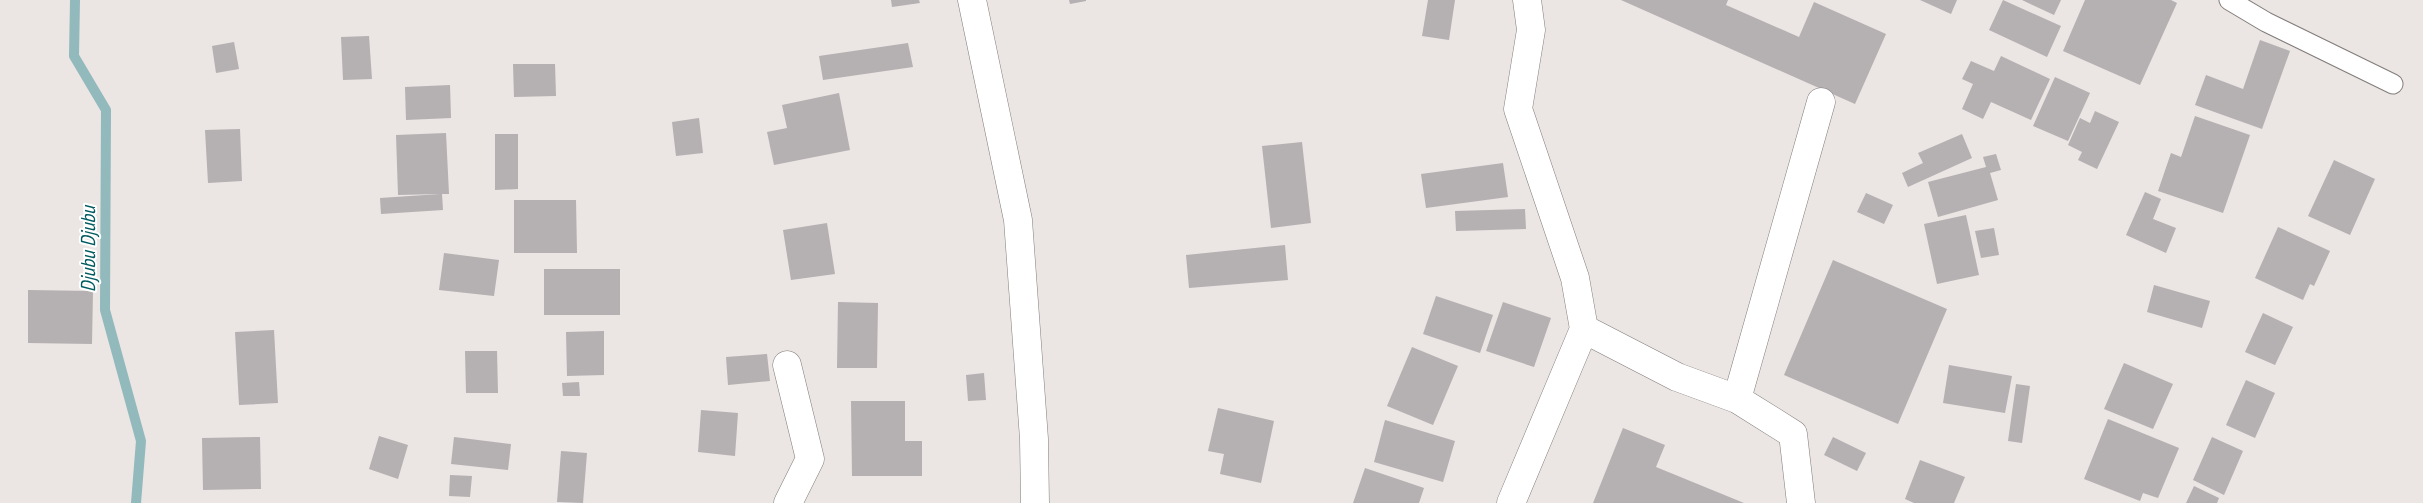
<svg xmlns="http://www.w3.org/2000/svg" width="2423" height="503" font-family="'PT Sans Narrow',sans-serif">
	<rect width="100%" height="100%" fill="#ebe5e3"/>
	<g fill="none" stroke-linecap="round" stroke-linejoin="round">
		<path stroke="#92b9bc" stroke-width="10" d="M75 0 74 56 106 110 105 310 141 441 136 503"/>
	</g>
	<path fill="#b5b0b2" d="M891 0H919L920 3 892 7Z
		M1069 0H1086V1L1070 4Z
		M1428 0H1455L1449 40 1422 36Z
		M1621 0H1728L1726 5 1799 37 1814 2 1886 34 1855 104Z
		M1920 0H1957L1951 14Z
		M2003 0 2061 26 2047 57 1989 30Z
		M2022 0H2061L2054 15Z
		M2085 0H2171L2177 3 2140 85 2063 51Z
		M369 36 372 79 343 80 341 37Z
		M2260 40 2290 51 2262 129 2195 105 2206 75 2243 89Z
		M234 42 239 69 216 73 212 46Z
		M908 43 913 67 823 80 819 56Z
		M2001 56 2050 79 2031 120 1991 102 1983 119 1962 109 1973 84 1962 79 1971 61 1994 71Z
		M513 64H555L556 96 514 97Z
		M2055 77 2090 93 2068 141 2033 126Z
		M450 85 451 118 406 120 405 87Z
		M839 93 850 150 774 165 767 132 787 128 782 105Z
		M2095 111 2119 122 2097 169 2078 160 2082 152 2068 145 2080 118 2090 123Z
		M2195 116 2250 135 2223 213 2158 191 2171 153 2181 157Z
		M699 118 703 153 676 156 672 122Z
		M240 129 242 181 208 183 205 130Z
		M446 133 449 194H442L443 210 381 214 380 198 440 194 398 195 396 135Z
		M495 134H518V189L495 190Z
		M1962 134 1972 158 1908 187 1902 173 1923 163 1918 153Z
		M1302 142 1311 223 1271 228 1262 146Z
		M1996 154 2001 170 1990 173 1998 200 1938 217 1928 182 1986 167 1983 157Z
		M2334 160 2375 179 2350 235 2308 216Z
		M1503 163 1508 197 1426 208 1421 174Z
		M2145 192 2161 199 2153 219 2176 228 2166 253 2126 235Z
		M1866 193 1893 205 1884 224 1857 212Z
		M514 200H576L577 253H514Z
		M1525 209 1526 229 1456 231 1455 211Z
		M1966 215 1979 275 1937 284 1924 224Z
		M827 223 835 274 791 280 783 230Z
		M2278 227 2330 251 2314 286 2310 284 2303 300 2255 278Z
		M1994 228 1999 255 1981 258 1975 231Z
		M1285 245 1288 280 1189 288 1186 255Z
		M444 253 499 260 494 296 439 290Z
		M1833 260 1947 309 1898 424 1784 375Z
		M544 269H620V315H544Z
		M2154 285 2210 301 2202 328 2147 312Z
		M28 290 93 291 92 344 28 343Z
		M1436 296 1493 315 1480 353 1423 334Z
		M838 302 878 303 877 368H837Z
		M1503 302 1551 318 1534 367 1486 351Z
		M2263 313 2293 327 2275 365 2245 352Z
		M274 330 278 403 239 405 235 332Z
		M604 331V375L567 376 566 332Z
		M1412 347 1458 366 1433 425 1387 406Z
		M465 351H497L498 393H466Z
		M767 354 770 381 728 385 726 357Z
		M2124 363 2173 384 2153 429 2104 409Z
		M1949 365 2012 376 2005 413 1943 403Z
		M984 373 986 400 968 401 966 375Z
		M2246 380 2275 393 2255 438 2226 425Z
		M579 382 580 396H563L562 383Z
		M2016 384 2030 386 2022 443 2008 441Z
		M851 401H905V441H922V476H852Z
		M1218 408 1274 421 1261 483 1220 474 1224 454 1208 451Z
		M701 410 738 413 735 456 698 452Z
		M2108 419 2179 448 2158 498 2143 493 2140 501 2084 479Z
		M1385 420 1455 441 1443 482 1374 462Z
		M1623 428 1665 445 1656 467 1744 503H1593Z
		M379 436 408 445 398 479 369 469Z
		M260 437 261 489 203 490 202 438Z
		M454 437 511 444 508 470 451 464Z
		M1833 437 1866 453 1857 471 1824 455Z
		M2212 437 2243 451 2224 495 2193 480Z
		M561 451 587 453 583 503 557 502Z
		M1920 460 1965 477 1954 503H1914L1905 499Z
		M1365 468 1424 488 1419 503H1353Z
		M450 475 472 476 470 497 449 496Z
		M2194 486 2219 498 2217 503H2186Z"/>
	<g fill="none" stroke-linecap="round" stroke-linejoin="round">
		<defs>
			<path id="service" d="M2229 0 2266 22 2393 84"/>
			<path id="minor" d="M1584 329 1677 377 1737 399 1793 434 1801 503
				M787 365 810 459 788 503
				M1737 399 1821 102
				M1511 503 1584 329 1575 278 1518 109 1531 30 1527 0"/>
			<path id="tertiary" d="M972 0 1018 220 1034 439 1035 503"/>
		</defs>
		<use href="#service" stroke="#827d7b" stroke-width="21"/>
		<use href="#minor" stroke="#827d7b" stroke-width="29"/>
		<use href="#tertiary" stroke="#827d7b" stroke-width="29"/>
		<use href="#service" stroke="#fff" stroke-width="19"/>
		<use href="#minor" stroke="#fff" stroke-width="28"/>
		<use href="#tertiary" stroke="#fff" stroke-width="28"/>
	</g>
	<g text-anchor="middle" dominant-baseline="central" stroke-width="4" stroke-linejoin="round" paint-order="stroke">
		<g font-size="20" font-style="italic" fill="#005a5f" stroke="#fff">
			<text transform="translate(88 249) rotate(-90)">Djubu Djubu</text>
		</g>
	</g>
</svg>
